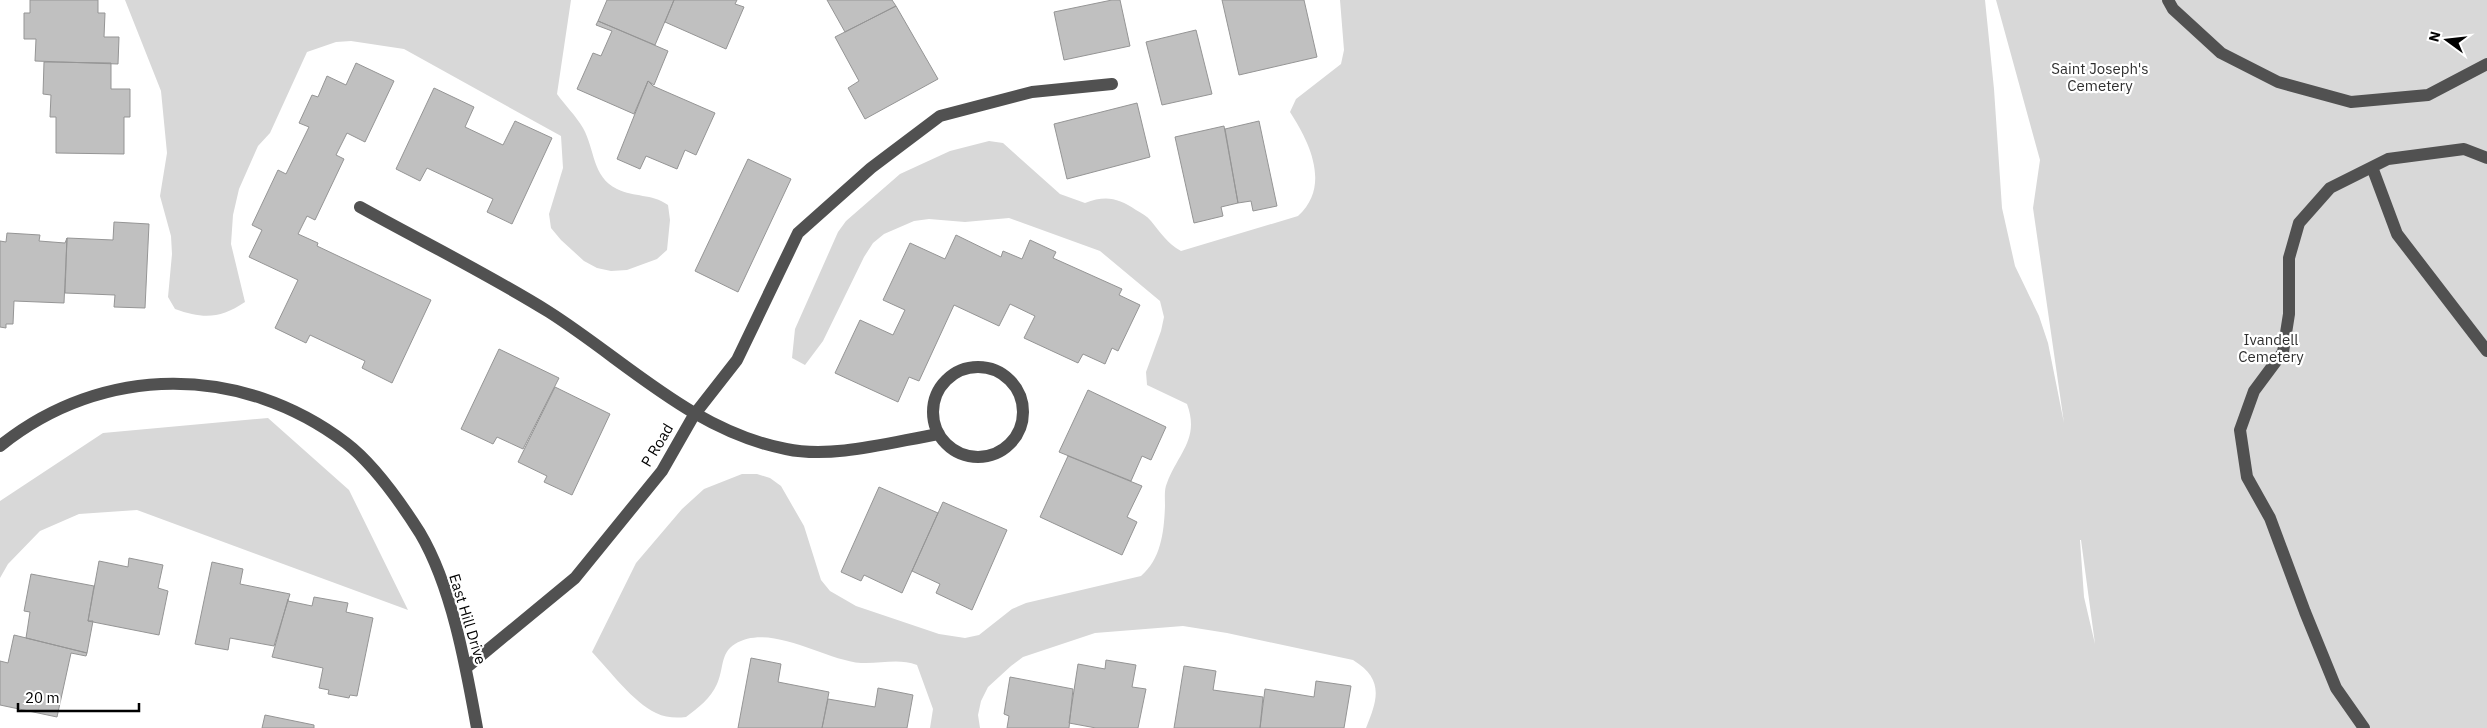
<svg xmlns="http://www.w3.org/2000/svg" width="2487" height="728" font-family="'IBM Plex Sans',sans-serif">
	<rect width="100%" height="100%" fill="#fff"/>
	<path fill="#d8d8d8" fill-rule="evenodd" d="M125 0H571L557 94C565 105 576 116 583 128 595 149 592 177 617 189 635 198 651 193 668 205L670 220 667 250 657 259 627 270 611 271 597 268 584 261 561 240 551 228 549 214 563 168 561 136 404 49 351 41 336 42 307 52 270 133 258 146 239 189 233 215 231 244 245 302C220 319 203 319 175 309L168 297 172 254 171 236 160 196 167 153 161 91Z
		M1340 0H1985L1994 89 2002 208 2015 266 2039 316 2048 343 2064 423 2033 208 2040 160 1996 0H2487V728H1366C1378 699 1384 679 1353 660L1227 633 1183 626 1095 633 1023 657 1011 666 988 687 981 701 978 715 980 728H930L933 709 917 665C898 658 881 664 861 663 824 660 770 622 735 644 720 653 724 669 717 684 711 698 698 708 686 717 676 718 666 718 656 713 633 702 610 671 592 652L636 563 682 509 704 489 742 474H757L770 478 781 486 804 526 821 580 830 591 856 606 939 634 965 638 979 635 1012 609 1026 603 1141 576C1161 559 1164 532 1165 506 1165 499 1164 489 1167 483 1178 453 1200 439 1187 404L1147 385 1146 372 1161 331 1164 317 1160 301 1100 251 1009 218 965 222 929 219 914 221 884 234 873 243 864 257 823 341 805 365 792 358 795 329 838 232 846 221 900 174 950 151 989 141 1003 143 1060 194 1085 203C1106 195 1118 198 1136 210 1141 213 1147 216 1151 221 1161 233 1167 243 1181 251L1298 216C1331 186 1310 143 1290 112L1296 99 1341 64 1344 50ZM2080 540H2081L2095 644 2084 597Z
		M268 418 349 490 408 610 137 510 79 514 40 531 8 564 0 578V501L103 433Z"/>
	<path fill="#c0c0c0" stroke="#959595" d="M30 0H98V13H105L104 37H119L118 64 35 61 36 39H24V13H30Z
		M607 0H674L655 45 598 21Z
		M674 0H737L735 4 744 7 726 49 665 22Z
		M827 0H892L896 6 845 32Z
		M1112 0H1120L1130 46 1064 60 1054 12Z
		M1222 0H1304L1317 57 1239 75Z
		M896 6 938 79 865 119 848 88 859 81 835 37Z
		M598 21 668 51 654 85 648 81 634 114 577 89 593 53 601 56 612 31 596 25Z
		M1196 30 1212 94 1162 105 1146 42Z
		M44 62 111 63V89H130V117H124V154L56 153V117H50L51 95 43 94Z
		M356 63 394 81 365 142 347 133 336 155 344 159 315 220 307 216 298 234 318 243 317 246 431 300 392 383 362 368 365 361 310 335 306 343 275 328 298 280 249 257 262 230 252 225 278 170 286 174 309 127 299 123 312 95 318 97 327 76 346 85Z
		M648 81 653 86 715 113 696 155 685 150 677 169 646 156 640 169 617 159Z
		M434 88 474 107 465 127 503 145 515 121 552 138 512 224 487 212 493 199 427 168 420 181 396 169Z
		M1137 103 1150 157 1067 179 1054 124Z
		M1259 121 1277 206 1253 211 1251 201 1238 203 1225 129Z
		M1224 126 1238 203 1221 207 1223 216 1194 223 1175 137Z
		M748 159 791 179 738 292 695 271Z
		M114 222 149 224 145 308 114 307 115 295 65 293 67 238 113 240Z
		M7 233 40 235 39 241 65 243 67 238 64 303 14 301 13 324H6V328L0 327V241L6 242Z
		M956 235 1001 257 1003 251 1022 259 1030 240 1056 252 1053 258 1122 289 1119 295 1140 305 1118 351 1112 348 1105 364 1083 354 1078 363 1024 338 1035 316 1010 304 999 326 954 305 919 381 909 377 898 402 835 373 860 320 893 335 905 310 883 300 910 243 945 259Z
		M499 349 559 378 523 449 497 437 493 444 461 429Z
		M555 387 610 414 572 495 544 482 547 476 518 462Z
		M1088 390 1166 427 1151 460 1142 456 1131 481 1059 452Z
		M1068 456 1142 486 1127 517 1137 522 1122 555 1040 517Z
		M879 487 938 513 902 593 864 575 861 581 841 572Z
		M943 502 1007 530 972 610 936 593 940 584 912 571Z
		M129 558 163 565 158 588 168 591 159 635 88 621 99 561 128 567Z
		M212 562 243 569 240 584 290 594 274 646 230 638 228 650 195 644Z
		M31 574 94 586 88 621H93L87 653 26 638 30 612 24 611Z
		M314 597 348 603 346 612 373 618 357 696 350 695 349 698 328 694 329 690 319 688 323 668 272 657 288 599V601L312 606Z
		M14 635 87 653 86 656 71 653 57 717 0 705V661L8 663Z
		M751 658 781 664 778 682 829 692 822 728H738Z
		M1106 660 1136 665 1132 687 1146 689 1138 728H1096L1069 723 1078 664 1105 669Z
		M1184 666 1216 671 1213 690 1263 697 1260 728H1174Z
		M1010 677 1073 689 1069 728H1007L1009 716 1004 714Z
		M1316 681 1351 686 1344 728H1260L1265 689 1314 697Z
		M878 688 913 695 907 728H822L828 699 875 707Z
		M265 715 314 725V728H262Z"/>
	<g fill="none" stroke-linecap="round" stroke-linejoin="round">
		<path stroke="#515151" stroke-width="12" d="M2168 0 2173 9 2221 53 2278 82 2351 102 2428 95 2487 64
			M2372 167 2397 234 2487 351
			M360 207C423 242 488 274 549 312 626 361 693 431 786 449 833 459 891 442 939 434
			M933 412a45 45 0 1 1 90 0a45 45 0 1 1-90 0Z
			M0 446C103 363 242 364 346 443 375 465 401 503 420 533 452 587 466 667 477 728
			M467 667 575 578 662 471 694 415 737 360 798 233 871 168 940 116 1032 92 1112 84
			M2364 728 2336 688 2305 612 2270 518 2247 477 2240 430 2254 391 2283 352 2289 314V258L2299 223 2330 188 2388 159 2464 149 2487 158"/>
	</g>
	<g text-anchor="middle" dominant-baseline="central" stroke-width="4.5" stroke-linejoin="round" paint-order="stroke">
		<g font-size="15" fill="#2f2f2f" stroke="#fff">
			<text x="2100" y="68">Saint Joseph's<tspan x="2100" dy="17">Cemetery</tspan></text>
			<text x="2271" y="339">Ivandell<tspan x="2271" dy="17">Cemetery</tspan></text>
		</g>
		<g font-size="15" fill="#000" stroke="#fff">
			<text transform="translate(657 445) rotate(-59)">P Road</text>
			<text transform="translate(468 619) rotate(73)">East Hill Drive</text>
		</g>
	</g>
	<g transform="translate(2447 40) rotate(285)" stroke="#ffffff" stroke-width="4" paint-order="stroke">
	<path d="M0-4L9 19L0 12L-9 19Z" fill="#000000"/>
	<text y="-8" font-size="14" font-weight="bold" text-anchor="middle" fill="#000000">N</text>
	</g>
	<path d="M18 703v8h121v-8" fill="none" stroke="#000000" stroke-width="2.5"/>
	<text x="25" y="703" font-size="15" fill="#000000" stroke="#ffffff" stroke-width="4" paint-order="stroke">20 m</text>
</svg>
